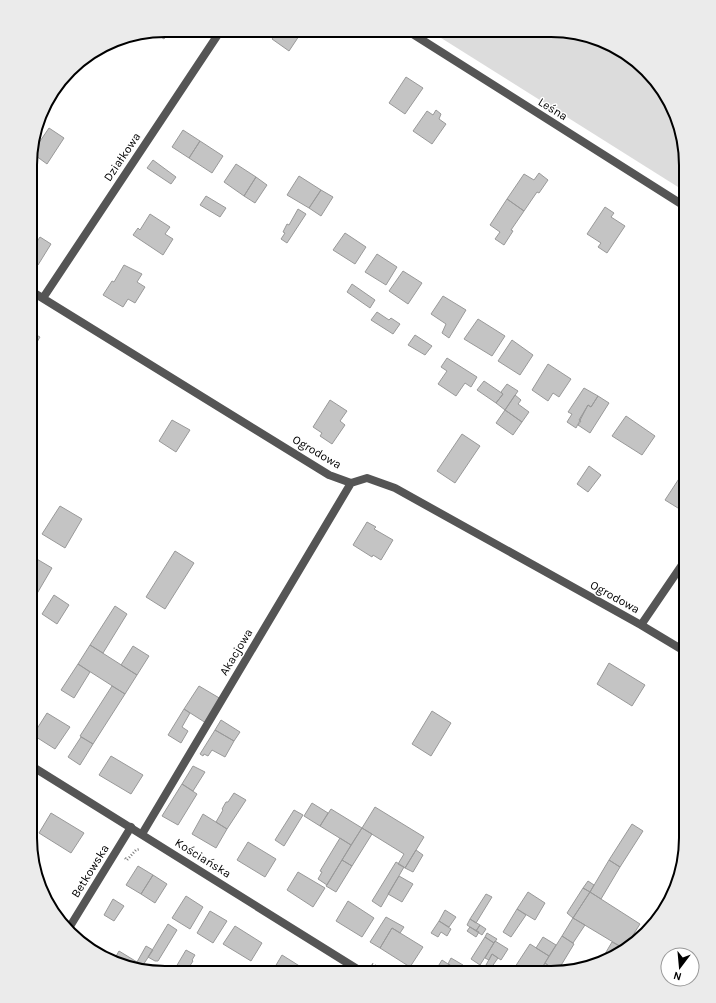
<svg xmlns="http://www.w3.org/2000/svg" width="716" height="1003" font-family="Karla,sans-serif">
	<rect width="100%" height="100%" fill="#fff"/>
	<path fill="#dcdcdc" d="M430 31H568L633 58 672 106 686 165V192Z"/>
	<path fill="#c4c4c4" stroke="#999" d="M165 30H171L164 39 153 32Z
		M279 30H303L289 51 272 39Z
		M406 77 423 88 405 114 389 103Z
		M436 110 441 114 439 119 446 124 432 144 413 131 427 111 433 115Z
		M49 128 64 138 47 164 32 153Z
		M183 130 200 141 189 158 172 147Z
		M200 141 223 156 212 173 189 158Z
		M153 160 176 177 171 184 147 168Z
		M236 164 256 177 244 196 224 182Z
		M539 173 548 180 539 193 537 192 524 211 507 199 524 174 534 180Z
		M299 176 321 190 309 208 287 195Z
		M256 177 267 185 255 203 244 196Z
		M321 190 333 197 321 216 309 208Z
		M206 196 226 208 220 217 200 205Z
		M507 199 524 211 511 230 513 231 504 245 495 239 500 232 490 225Z
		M605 207 614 213 611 217 625 226 607 253 598 247 601 243 587 234Z
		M298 209 306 214 287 243 281 239 285 233 283 232 287 224 289 225Z
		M150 214 170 227 165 234 173 239 163 255 133 235 138 228 140 230Z
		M345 233 366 247 355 264 333 250Z
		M40 237 51 244 38 265 31 261V245L34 246Z
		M377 254 397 267 386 285 365 272Z
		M124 265 142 274 137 282 145 287 135 303 128 299 123 307 103 295 112 281 114 282Z
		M403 271 422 283 408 304 389 291Z
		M352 284 375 300 370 308 347 292Z
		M443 296 466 310 449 338 442 333 446 324 431 314Z
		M377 312 389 320 391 318 400 324 393 334 371 320Z
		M478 319 505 336 492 356 464 339Z
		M31 332 40 337 31 352Z
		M415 335 432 346 425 355 408 345Z
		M512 340 533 355 520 375 498 361Z
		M447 358 477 377 471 387 465 383 456 396 438 384 447 371 441 367Z
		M548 364 571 379 559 397 553 393 548 401 532 390Z
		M484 381 503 394 496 403 477 390Z
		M507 384 518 391 505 410 496 403 503 394 501 392Z
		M584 388 598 396 591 407 588 405 576 428 567 422 572 414 568 412Z
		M515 395 521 400 518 404 529 412 522 422 505 410Z
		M598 396 609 403 590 433 578 425 581 421 579 420 588 405 591 407Z
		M330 400 347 411 340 421 345 425 332 444 320 436 322 433 313 427Z
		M505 410 522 422 513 435 496 423Z
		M626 416 655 436 642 455 612 436Z
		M172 420 190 430 176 452 159 441Z
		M462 434 480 446 455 483 437 471Z
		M589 466 601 475 588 492 577 484Z
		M686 468V513L665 500Z
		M60 506 82 519 65 548 42 534Z
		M367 522 376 527 374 529 393 540 381 560 373 555 372 557 353 545Z
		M175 551 194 563 165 609 146 597Z
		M30 555 52 568 35 597 30 594Z
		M54 595 69 605 57 624 42 614Z
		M115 606 127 614 103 653 90 645Z
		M30 640 35 643 31 650 35 652 32 656 36 659 31 668Z
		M90 645 137 675 125 694 78 664Z
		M133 646 149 656 137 675 121 665Z
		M609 663 645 685 632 706 597 684Z
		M78 664 90 672 74 698 61 690Z
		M112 686 125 694 93 744 80 736Z
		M199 686 221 699 206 723 184 709Z
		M184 709 190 713 182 727 188 731 181 743 168 735Z
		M432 711 451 723 431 756 412 744Z
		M47 713 70 727 55 749 33 735Z
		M221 720 240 732 234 741 215 730Z
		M215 730 234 741 225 757 212 750 208 756 204 754 203 756 200 754Z
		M81 737 93 744 80 765 68 757Z
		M111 756 143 775 131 794 99 775Z
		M193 766 205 772 193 791 182 784Z
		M182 784 197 794 178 825 162 816Z
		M234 793 246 800 227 829 216 822 223 810 222 809 226 802H228Z
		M312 803 328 813 320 826 304 816Z
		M375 807 424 837 405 868 398 864 404 854 362 828Z
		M331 809 362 828 351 845 320 826Z
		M294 810 303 815 284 846 275 840Z
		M51 813 84 833 71 853 39 833Z
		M203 814 227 829 216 848 192 834Z
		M632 824 643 831 620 867 609 860Z
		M362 828 372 834 352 866 342 860Z
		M30 832 37 837 32 845 30 838Z
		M340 838 351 845 327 885 318 879 322 872 320 871Z
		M248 842 276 859 265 877 237 860Z
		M416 850 423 855 413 872 405 868Z
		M342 860 352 866 336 892 326 886Z
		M609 860 620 867 601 899 590 892Z
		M396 862 404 867 381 907 372 901Z
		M138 866 153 875 141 894 126 885Z
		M298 872 325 888 313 907 287 890Z
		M153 875 167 884 155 903 141 894Z
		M399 876 413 884 402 902 388 894Z
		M588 881 594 885 590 892 583 888Z
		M583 888 590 892 573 918 567 913Z
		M528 892 545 903 535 920 517 909Z
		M590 892 640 924 626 946 623 948 573 918Z
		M486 894 492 897 476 923 470 919Z
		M186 896 203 907 190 929 172 918Z
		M113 899 124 906 114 921 104 915Z
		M348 901 374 918 362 937 336 921Z
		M517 909 526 915 511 937 503 932Z
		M445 910 456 917 449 927 439 921Z
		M210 911 227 921 213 943 197 933Z
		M386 917 404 927 400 933 392 928 380 948 370 942Z
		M573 918 585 925 573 943 562 936Z
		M470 919 480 925 476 931 467 925Z
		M439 921 451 929 447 936 441 932 438 937 431 933Z
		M168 924 177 930 158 961H155L148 957Z
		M480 925 486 929 482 935 476 931Z
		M235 926 262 943 251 961 223 944Z
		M470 927 479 932 476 937 467 931Z
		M392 928 423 947 410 967 380 948Z
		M487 933 497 939 494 943 485 937Z
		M562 936 574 944 557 972 545 963Z
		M485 937 494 943 480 965 471 959Z
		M543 937 556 945 549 956 536 948Z
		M495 941 508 949 501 960 492 954 489 960 485 958Z
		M612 942 623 948 610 959 604 961 602 959Z
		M530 944 549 956 539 973H518L513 970Z
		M146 946 153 950 143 965H142L140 968 115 958 119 951 137 962Z
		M186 950 195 955 192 960 193 961 186 972H173Z
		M492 954 498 958 491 968 486 965Z
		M282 955 309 972H272Z
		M451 958 463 965 460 971 448 964Z
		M442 960 448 964 464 973H434Z
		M545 963 555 970 554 972 539 973Z"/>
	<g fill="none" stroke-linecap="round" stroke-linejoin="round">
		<path stroke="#777" stroke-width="2.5" stroke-dasharray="1 2" stroke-linecap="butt" d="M125 858 127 860 136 850 140 849
			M372 964 386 973"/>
		<path stroke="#555" stroke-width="8" d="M408 31 686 207
			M31 291 329 475 351 483 367 478 395 488 641 625 686 652
			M43 298 221 30
			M641 625 686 559
			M142 834 351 483
			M69 928 131 827"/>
		<path stroke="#555" stroke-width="8" d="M30 765 362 972"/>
	</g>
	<g text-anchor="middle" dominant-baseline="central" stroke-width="3" stroke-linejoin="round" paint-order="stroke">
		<g font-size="12" fill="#000" stroke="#fff">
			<text transform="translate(553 109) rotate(32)">Leśna</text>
			<text transform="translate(122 157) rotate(-56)">Działkowa</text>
			<text transform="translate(317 452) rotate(30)">Ogrodowa</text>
			<text transform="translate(615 597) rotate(29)">Ogrodowa</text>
			<text transform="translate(236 652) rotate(-59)">Akacjowa</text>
			<text transform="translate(203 858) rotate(32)">Kościańska</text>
			<text transform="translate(90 871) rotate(-58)">Betkowska</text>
		</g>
	</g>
	<path d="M0 0H716V1003H0ZM165 37H551A128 128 0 0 1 679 165V838A128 128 0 0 1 551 966H165A128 128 0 0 1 37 838V165A128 128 0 0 1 165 37Z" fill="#ebebeb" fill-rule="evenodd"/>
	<path fill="none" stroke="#000" stroke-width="2" d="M165 37H551A128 128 0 0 1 679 165V838A128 128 0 0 1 551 966H165A128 128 0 0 1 37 838V165A128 128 0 0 1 165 37Z"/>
	<g transform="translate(680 967) rotate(196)"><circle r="19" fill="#ffffff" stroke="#999999"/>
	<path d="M0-3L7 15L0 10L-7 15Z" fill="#000000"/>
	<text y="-6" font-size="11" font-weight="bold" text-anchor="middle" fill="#000000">N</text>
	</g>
</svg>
